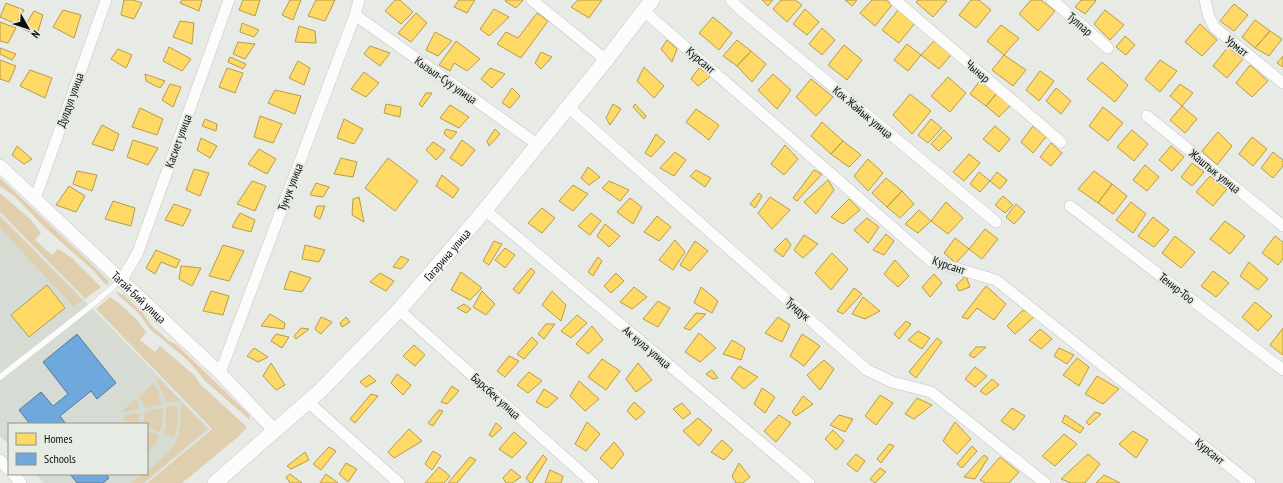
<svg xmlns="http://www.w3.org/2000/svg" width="1283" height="483" font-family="'PT Sans Narrow',sans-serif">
	<rect width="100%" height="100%" fill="#e7eae5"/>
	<path fill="#d6dbd3" d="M0 214 210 429 145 483H44L36 474H147V424H9V445L0 436Z"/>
	<path fill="#dfcfaf" d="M0 178 101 273 109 282 108 285 105 284 94 271 42 225 33 215 14 196 0 186Z
		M0 193 30 219 41 233 35 240 52 255 58 249 72 258 101 287 85 299 0 212Z
		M0 217 82 300 74 307 0 228Z
		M117 292 124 295 144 314 151 325 169 341 177 345 242 408 249 414 250 420 204 380C191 359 168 345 150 329 146 325 144 320 141 316 134 308 124 300 116 293Z
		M110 297 120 304 138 321 146 332 140 340 155 352 160 346 195 376 201 385 247 427 239 436 182 483H147L212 429 96 309Z
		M159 379 180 401 166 403 163 392 156 381Z
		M153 384 158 390 162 405 144 408 143 402 139 397Z
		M136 399 139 409 125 412 123 410Z
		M183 404 207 429 143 483H131L143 474H147V471C174 449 182 443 181 406Z
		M177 406C178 417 178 427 174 437L164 433 166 425V407Z
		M163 408 162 425 160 432 147 427V424H143L145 412Z
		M140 413 139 424 124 420 125 415Z
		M147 431 159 436 155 444 147 453Z"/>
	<path fill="#ffd966" stroke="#b69c4b" d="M124 0H133L142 3 134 19 121 15Z
		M182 0H202L199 11 180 3Z
		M243 0H260L255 16 239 10Z
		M290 0H301L293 20 282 15Z
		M316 0H335L325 21 308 16Z
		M395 0H400L413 12 401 24 385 11Z
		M459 0H475L467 13 454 7Z
		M506 0H523L516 8 505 1Z
		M578 0H602L589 18 571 7Z
		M762 0H773L768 6Z
		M781 0H795L802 5 787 22 773 9Z
		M845 0H857L852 6Z
		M872 0H886L892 5 875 26 860 13Z
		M918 0H945L947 1 933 17 916 2Z
		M971 0H979L991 10 976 28 959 15Z
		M1031 0H1041L1055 11 1038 31 1019 14Z
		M1081 0H1095L1096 1 1085 14 1075 7Z
		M6 3 24 10 16 24 0 17Z
		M1234 4 1248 15 1234 31 1220 21Z
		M494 9 509 17 489 36 480 29Z
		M805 9 819 22 807 35 793 24Z
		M899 9 915 23 899 43 882 30Z
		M63 10 81 15 74 38 53 27Z
		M1105 10 1124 25 1110 40 1094 24Z
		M34 11 43 15 37 35 23 29Z
		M416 13 427 23 411 42 398 33Z
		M537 13 548 21 521 58 497 44 506 32 518 38Z
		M713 17 732 33 719 50 699 33Z
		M1255 20 1270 31 1255 48 1242 37Z
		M180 21 194 23 192 44 173 37Z
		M0 22 16 28 8 43 0 41Z
		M242 23 259 30 254 37 240 32Z
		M1200 24 1217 40 1202 56 1185 42Z
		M1001 25 1019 38 1004 55 987 41Z
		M299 26 315 31 316 43 295 42Z
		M822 28 835 40 822 55 809 44Z
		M1270 31 1282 39 1269 56 1255 48Z
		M435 32 452 41 438 56 426 50Z
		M1125 36 1135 45 1126 55 1116 47Z
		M667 40 677 49 672 62 661 49Z
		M737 40 751 51 737 66 723 56Z
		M456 41 480 59 467 71 454 63 450 71 439 65Z
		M934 41 951 55 939 69 921 55Z
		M238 42 255 44 245 59 233 54Z
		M907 44 921 55 908 71 894 60Z
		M844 45 862 60 847 80 828 65Z
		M370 46 390 53 380 66 364 54Z
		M169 47 191 59 182 71 163 61Z
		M1228 47 1243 59 1227 78 1213 66Z
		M0 48 16 54 12 60 0 54Z
		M118 49 132 55 126 68 111 59Z
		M751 51 766 64 752 82 737 66Z
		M541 52 552 57 541 69 535 63Z
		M1004 55 1026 70 1013 86 992 70Z
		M1283 56V67L1277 63Z
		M230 57 246 64 243 69 228 62Z
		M0 60 16 66 9 82 0 79Z
		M1160 60 1177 71 1160 92 1145 79Z
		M298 61 310 68 304 85 289 78Z
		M1102 62 1128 85 1115 102 1087 79Z
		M1250 65 1268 81 1252 97 1236 83Z
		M644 67 664 86 654 98 637 81Z
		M227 68 243 73 235 93 219 87Z
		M490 68 505 74 492 88 481 79Z
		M699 68 711 76 698 86 691 79Z
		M30 70 52 78 45 98 20 86Z
		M1040 71 1054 81 1039 101 1026 90Z
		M364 72 379 83 366 97 351 89Z
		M145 74 165 81 160 88 146 81Z
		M773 74 791 90 777 109 758 90Z
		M948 77 966 93 950 112 931 96Z
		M811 79 833 97 816 116 796 97Z
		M981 79 997 93 986 106 970 94Z
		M170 84 181 87 173 107 162 100Z
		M1180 84 1193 93 1182 106 1170 96Z
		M512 88 520 96 510 108 502 103Z
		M1056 88 1071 101 1061 114 1046 101Z
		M275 90 301 96 295 114 268 103Z
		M426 93H432L422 107 419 104Z
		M997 93 1011 105 999 117 986 106Z
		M910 94 931 111 912 134 893 115Z
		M386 104 401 107 400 117 384 113Z
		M613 104 621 109 610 125 606 118Z
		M635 104 646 116 644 119 633 107Z
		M450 105 469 117 459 128 440 118Z
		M1182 106 1197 119 1185 133 1170 120Z
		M1103 107 1123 123 1108 141 1089 126Z
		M140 108 163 119 157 135 132 127Z
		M696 109 719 125 709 140 686 122Z
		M260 116 282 124 273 143 254 137Z
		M205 119 217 124 216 131 202 126Z
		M344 119 363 129 354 144 337 138Z
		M931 119 942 128 928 143 918 135Z
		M822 122 843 141 831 154 811 136Z
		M102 125 119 134 113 151 92 144Z
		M995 126 1010 139 999 152 983 139Z
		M1033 126 1046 137 1033 153 1021 142Z
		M446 129 457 132 451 139 444 134Z
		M495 129 500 134 489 146 487 141Z
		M944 130 952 138 939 151 931 144Z
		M1132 130 1148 144 1134 161 1117 147Z
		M1218 132 1232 146 1217 165 1202 151Z
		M656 134 665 142 651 157 645 153Z
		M1252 137 1267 149 1253 166 1239 154Z
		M201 138 217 146 210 158 197 150Z
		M133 140 158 148 148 165 127 157Z
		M462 140 475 150 462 166 450 158Z
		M843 141 861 155 849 167 831 154Z
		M433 142 445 150 436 160 426 150Z
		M1051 143 1062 153 1051 166 1040 157Z
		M785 145 798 159 784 175 771 164Z
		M17 146 32 159 24 164 12 155Z
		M1171 146 1184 157 1172 171 1159 160Z
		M259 149 276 159 267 174 248 164Z
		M675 152 686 160 674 176 660 168Z
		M1273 152 1283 160V166L1273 178 1261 168Z
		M969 154 980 163 964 181 953 172Z
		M341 158 357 162 353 177 334 174Z
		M388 158 418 181 395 211 365 188Z
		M868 159 883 173 868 191 854 176Z
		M1192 163 1204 172 1192 186 1181 177Z
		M1145 165 1159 177 1147 191 1133 180Z
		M588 167 600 177 589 185 581 178Z
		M194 169 209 173 200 196 186 190Z
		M696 170 711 178 705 187 690 176Z
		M814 170 822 174 797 201 793 198Z
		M77 171 97 175 92 191 73 184Z
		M1094 171 1112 184 1098 203 1078 189Z
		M979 172 990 181 980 192 970 184Z
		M997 172 1007 180 1000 189 990 181Z
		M442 175 459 189 453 198 436 186Z
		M1210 176 1227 189 1213 206 1196 192Z
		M886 178 902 191 887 207 872 193Z
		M828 180 834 190 816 214 804 202Z
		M252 181 266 186 255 211 237 204Z
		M609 181 629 190 620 201 602 188Z
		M316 183 329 187 323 197 310 195Z
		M1112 184 1127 196 1113 214 1098 203Z
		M573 185 588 194 573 211 559 201Z
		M69 186 85 196 76 212 56 205Z
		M902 191 914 204 900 218 887 207Z
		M759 193 762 196 755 208 750 204Z
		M1003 196 1013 205 1005 213 995 205Z
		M359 197 364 222 352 215 353 199Z
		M770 197 790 210 772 229 758 213Z
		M630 198 642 207 633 224 617 212Z
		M849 199 860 210 843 224 831 217Z
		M113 201 135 208 131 226 105 219Z
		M946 202 963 218 948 234 931 221Z
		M1131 202 1146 214 1133 233 1116 220Z
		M174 204 191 210 183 226 165 220Z
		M1016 204 1025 212 1014 224 1006 217Z
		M317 206H325L320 219 314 216Z
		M542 208 555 218 542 233 528 223Z
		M919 210 931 221 918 233 905 224Z
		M240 213 255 220 251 232 232 227Z
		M591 213 601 221 590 235 578 226Z
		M657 216 671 227 659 241 644 232Z
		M1153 217 1169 230 1154 247 1138 236Z
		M867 218 879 227 868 243 854 230Z
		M1225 221 1245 236 1230 254 1210 239Z
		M605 224 620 236 609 247 597 236Z
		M985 229 998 239 982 259 969 249Z
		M886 234 894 241 884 255 873 250Z
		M804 235 818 244 803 258 794 250Z
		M1175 236 1195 252 1181 268 1162 253Z
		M1275 236 1283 242V259L1278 265 1262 253Z
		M786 238 791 245 783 257 774 250Z
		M955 238 969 249 956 263 944 253Z
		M675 240 685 252 673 270 659 260Z
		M494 241 502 244 489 265 483 261Z
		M695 241 708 251 690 271 680 265Z
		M223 245 244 251 229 281 209 276Z
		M305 245 325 250 319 262 302 259Z
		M505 248 515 255 505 268 495 260Z
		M156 250 180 260 176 268 161 262 155 274 146 268Z
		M832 253 848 269 831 290 815 273Z
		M401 256 409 260 401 269 393 267Z
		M598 257 602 261 593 276 588 272Z
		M895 260 909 276 898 287 884 274Z
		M1249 262 1268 279 1258 290 1240 276Z
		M181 266 201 268 192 286 179 279Z
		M531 268 535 272 519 294 513 289Z
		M290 271 311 278 302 292 284 289Z
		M1213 271 1229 283 1216 297 1201 286Z
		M461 272 482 288 470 300 451 290Z
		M380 273 394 281 386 291 370 282Z
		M616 273 624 281 611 293 604 286Z
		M934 274 942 283 930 297 922 287Z
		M966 276 970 287 959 291 956 285Z
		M47 285 65 308 29 337 11 315Z
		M986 286 1006 304 994 320 977 308 968 319 962 317Z
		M634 287 647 297 632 309 620 302Z
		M701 287 718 301 712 313 694 303Z
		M854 288 862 294 843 314 837 311Z
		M211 291 229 296 223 315 203 311Z
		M482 291 495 304 486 315 473 307Z
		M552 291 566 305 561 321 542 305Z
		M863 297 880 311 865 319 852 314Z
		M658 301 670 308 658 327 643 319Z
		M1255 302 1272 316 1258 331 1242 317Z
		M464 304 471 309 466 313 457 308Z
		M1023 310 1035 316 1015 334 1007 326Z
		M696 313 706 314 690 330 684 328Z
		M270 314 285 323 284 329 261 326Z
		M577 315 587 323 571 338 561 331Z
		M321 317 332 322 321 334 315 329Z
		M346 317 350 322 342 327 340 323Z
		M778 317 790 325 782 342 765 333Z
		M906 321 911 324 899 339 894 334Z
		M546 324H555L544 339 538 334Z
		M592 326 603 340 588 354 576 344Z
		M301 328 309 329 296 339 294 336Z
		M1283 328V355L1270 345Z
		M1040 329 1052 339 1041 349 1029 340Z
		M918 331 930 338 922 349 908 340Z
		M699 333 716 348 700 362 685 352Z
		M276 334 289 337 282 348 271 341Z
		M802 334 820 346 804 366 790 356Z
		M532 337 538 343 524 359 517 354Z
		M937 338 942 342 916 378 909 372Z
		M732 340 745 348 741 360 723 354Z
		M414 345 425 355 415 366 403 356Z
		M976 347H986L974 358 969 355Z
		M254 348 268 357 258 362 247 356Z
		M1059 348 1074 355 1067 364 1054 356Z
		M509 356 519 361 505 377 497 371Z
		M1077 358 1089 367 1079 386 1063 375Z
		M602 359 620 371 606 390 588 377Z
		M824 360 834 369 820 390 807 375Z
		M271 363 285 385 276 390 263 376Z
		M638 363 652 380 636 392 626 379Z
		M739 366 758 377 744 389 731 378Z
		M975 367 987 376 975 387 965 379Z
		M712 370 718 378 713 379 706 374Z
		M529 372 542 381 528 393 517 385Z
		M397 374 411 385 403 395 391 383Z
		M369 375 376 381 366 387 360 382Z
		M1097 376 1119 389 1103 404 1085 394Z
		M992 379 999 385 986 395 980 391Z
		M579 381 599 399 585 411 570 396Z
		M452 386 459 391 447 404 441 402Z
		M762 388 775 397 765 413 754 404Z
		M544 389 558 398 547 408 536 402Z
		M371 394 378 396 355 423 350 419Z
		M880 395 893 403 876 425 865 416Z
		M803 396 813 404 796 416 792 412Z
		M917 398 932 405 914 419 905 414Z
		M634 402 645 412 636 420 627 411Z
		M682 403 691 413 683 419 673 409Z
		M1012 408 1025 416 1014 430 1001 421Z
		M439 410 443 411 433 426 428 423Z
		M1095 412 1101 414 1089 425 1086 422Z
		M779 415 791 423 776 442 764 431Z
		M839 415 853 419 845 432 830 425Z
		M1065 415 1084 428 1080 433 1062 422Z
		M698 418 712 430 699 446 683 431Z
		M587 422 600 434 586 451 575 444Z
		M955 422 971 439 957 454 943 441Z
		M496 423 502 428 492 437 489 435Z
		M409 429 422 441 394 458 388 452Z
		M833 430 844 441 836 450 825 439Z
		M1133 431 1148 440 1136 458 1119 444Z
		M514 432 527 443 512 458 499 449Z
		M1064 434 1077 444 1055 466 1042 456Z
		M722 440 733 450 724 460 711 452Z
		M614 442 624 454 612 469 600 458Z
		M889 444 894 446 881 463 877 459Z
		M972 446 977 451 962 468 957 464Z
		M329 447 336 451 321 470 313 464Z
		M433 451 441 456 432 470 425 464Z
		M305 452 309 460 291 469 287 466Z
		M856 454 865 461 857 472 847 464Z
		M1088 454 1100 464 1085 483H1071L1061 479Z
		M543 455 547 459 532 483H530L526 478Z
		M984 455 988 458 975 479 964 477Z
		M470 457 476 460 457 483H448Z
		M1000 457 1019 472 1009 483H985L980 480Z
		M346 463 357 469 348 482 339 474Z
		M739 463 750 477 743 483H736L732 476Z
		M439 467 450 476 444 483H425Z
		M880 468 886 472 875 483 870 479Z
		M511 469 521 477 512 483H506L503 478Z
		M550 470 563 476 561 483H545Z
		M290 474 302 483H290L286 477Z
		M326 474 338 483H320Z
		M1104 475 1120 483H1096Z"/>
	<path fill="#6fa8dc" stroke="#527a9e" d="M77 334 116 383 97 399 91 391 60 416 66 424H30L19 410 41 392 53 406 68 394 43 362Z
		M70 474H106L109 478 103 483H77Z"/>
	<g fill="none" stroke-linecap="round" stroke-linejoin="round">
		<defs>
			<path id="service" d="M0 377 91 306 121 280"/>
			<path id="minor" d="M532 0 606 60
				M731 0 741 10 996 222
				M895 0 1061 142
				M1052 0 1108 48
				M1205 0 1208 14 1214 27 1283 83
				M644 11 931 261 996 280 1250 483
				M355 15 537 144
				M568 107 867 370 892 382 931 392 1045 483
				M1147 116 1283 226
				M35 199 106 0
				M1070 206 1283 370
				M485 210 809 483
				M122 280 138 252 229 0
				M399 310 593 483
				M220 373 355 15 359 0
				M308 402 399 483
				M0 460 9 470
				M13 474 21 483"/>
			<g id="tertiary">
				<path id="s1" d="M0 166 220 373 275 431"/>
			</g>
			<g id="secondary">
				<path id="s2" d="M215 483 320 391 399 310 485 210 606 60 652 0"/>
			</g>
		</defs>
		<use href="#service" stroke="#c4c6c2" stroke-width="6"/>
		<use href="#minor" stroke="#c4c6c2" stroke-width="12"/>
		<use href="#tertiary" stroke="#c4c6c2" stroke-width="14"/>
		<use href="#secondary" stroke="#c4c6c2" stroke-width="16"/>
		<use href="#service" stroke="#fbfcfb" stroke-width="5.5"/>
		<use href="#minor" stroke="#fbfcfb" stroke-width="11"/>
		<use href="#tertiary" stroke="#fbfcfb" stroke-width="13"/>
		<use href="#secondary" stroke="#fbfcfb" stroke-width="15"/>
	</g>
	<g text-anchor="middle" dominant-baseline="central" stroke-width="4" stroke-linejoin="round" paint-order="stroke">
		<g font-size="12" fill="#0d0f0d" stroke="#e6ebe4">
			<text transform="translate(1080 24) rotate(41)">Тулпар</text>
			<text transform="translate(1237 46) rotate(39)">Урмат</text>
			<text transform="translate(701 60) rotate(41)">Курсант</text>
			<text transform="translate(978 71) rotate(41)">Чынар</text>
			<text transform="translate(446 80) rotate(35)">Кызыл-Суу улица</text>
			<text transform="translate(70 100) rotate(-70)">Дулдул улица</text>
			<text transform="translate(863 112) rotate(40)">Кок Жайык улица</text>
			<text transform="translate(178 141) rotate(-70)">Касиет улица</text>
			<text transform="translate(1215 171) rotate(39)">Жаштык улица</text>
			<text transform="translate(290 187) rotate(-69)">Тунук улица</text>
			<text stroke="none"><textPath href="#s2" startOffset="326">Гагарина улица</textPath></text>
			<text transform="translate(949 265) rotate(19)">Курсант</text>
			<text transform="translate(1177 288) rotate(38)">Тенир-Тоо</text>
			<text stroke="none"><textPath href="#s1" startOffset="191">Тагай-Бий улица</textPath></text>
			<text transform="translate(798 309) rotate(41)">Тундук</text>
			<text transform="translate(647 347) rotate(40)">Ак кула улица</text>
			<text transform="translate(496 396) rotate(42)">Барсбек улица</text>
			<text transform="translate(1210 451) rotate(39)">Курсант</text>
		</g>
	</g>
	<rect x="8" y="423" width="140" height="52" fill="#e6ebe4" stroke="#8f938e"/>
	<rect x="16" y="433" width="20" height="12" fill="#ffd966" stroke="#8f938e"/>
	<text x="44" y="443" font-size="12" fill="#0d0f0d">Homes</text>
	<rect x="16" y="453" width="20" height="12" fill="#6fa8dc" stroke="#8f938e"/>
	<text x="44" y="463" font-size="12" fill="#0d0f0d">Schools</text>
	<g transform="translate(28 28) rotate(129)" stroke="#e6ebe4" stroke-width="3" paint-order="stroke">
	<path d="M0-3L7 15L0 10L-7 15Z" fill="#0d0f0d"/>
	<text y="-6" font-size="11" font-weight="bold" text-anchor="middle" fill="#0d0f0d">N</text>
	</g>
</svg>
